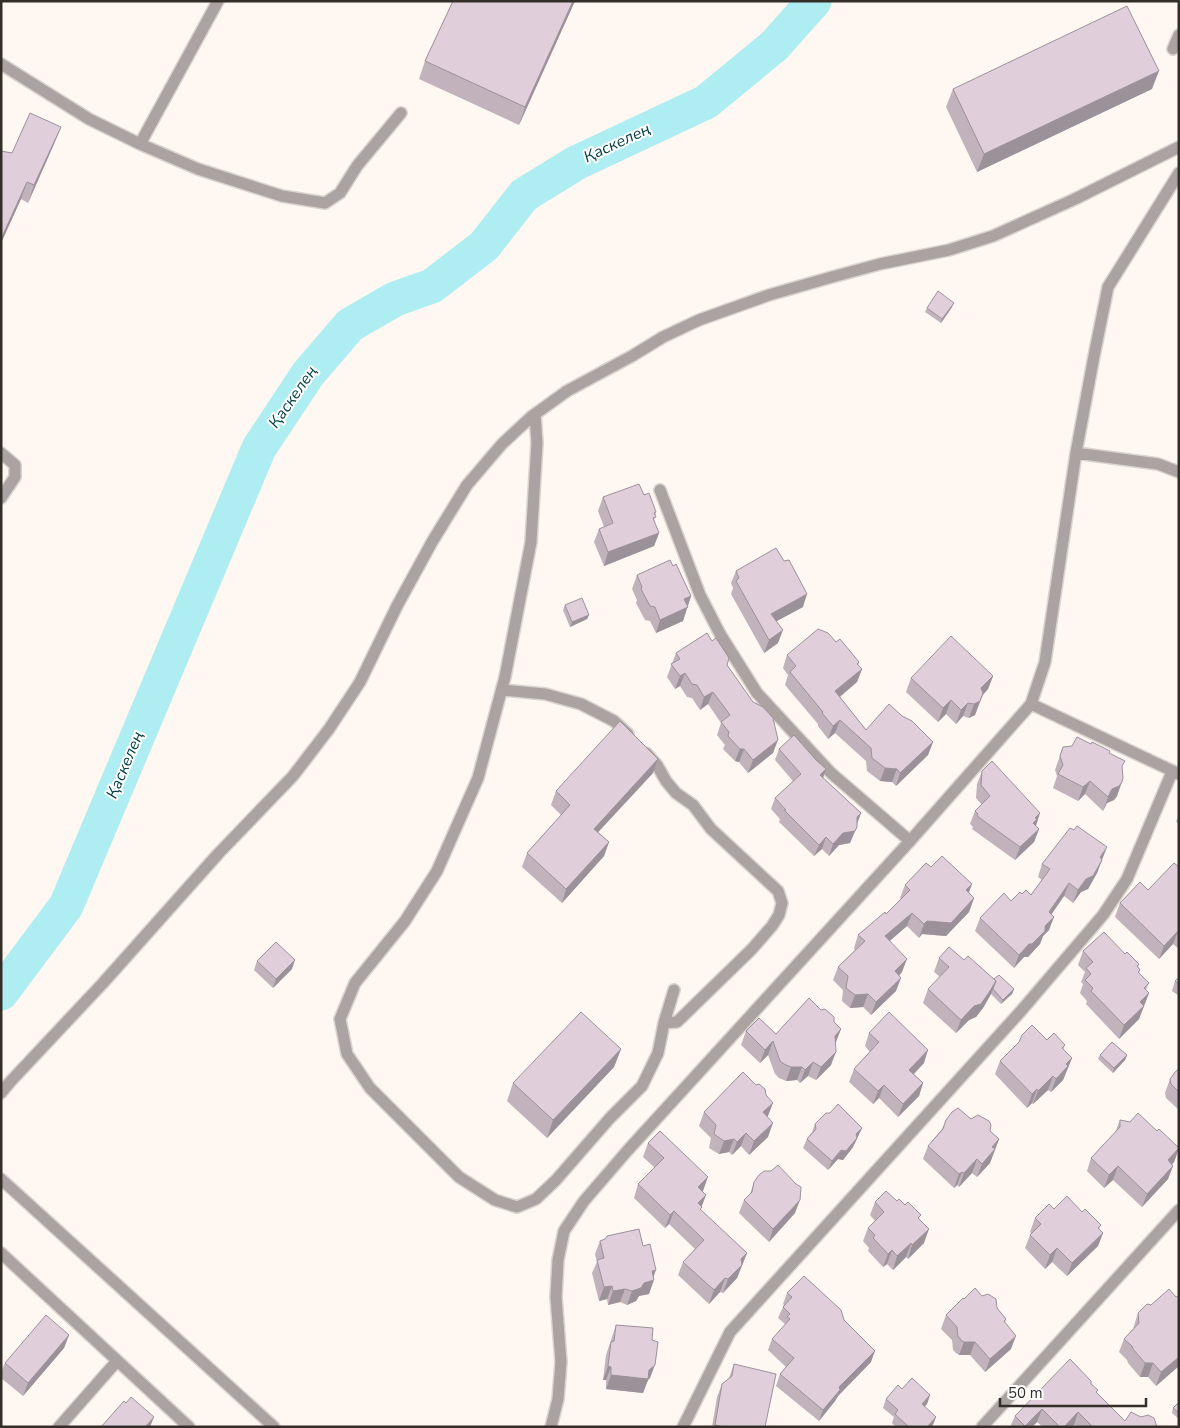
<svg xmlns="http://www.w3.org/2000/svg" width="1180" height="1428" font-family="'Nunito Sans',sans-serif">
	<rect width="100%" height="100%" fill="#fef7f2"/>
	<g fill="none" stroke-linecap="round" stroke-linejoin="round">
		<path stroke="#aeedf1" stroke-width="35" d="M1 993 66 906 259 448 308 374 350 325 395 299 432 286 484 246 524 195 576 163 706 102 774 46 814 1"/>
		<defs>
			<path id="service" d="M1173 49 1179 35
				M1 64 89 119 140 144 198 169 282 196 325 203 340 193 357 166 401 113
				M140 144 218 1
				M535 414 537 443 531 542 505 677 478 778 437 871 405 921 355 983 340 1019 347 1054 370 1088 459 1177 495 1200 517 1207 536 1199 556 1180 610 1118 642 1086 658 1053 664 1023 674 990
				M1 453 15 465V477L1 498
				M1076 453 1158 464 1179 472
				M660 490 700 595 720 634 757 693 831 773 910 841
				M502 690 545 694 581 704 614 721 628 734
				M1031 704 1179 774
				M646 753 657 765 666 781 676 793 693 805 711 829 778 891 782 903 779 915 772 926 752 949 677 1022 664 1023
				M1 1093 11 1081 103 983 218 854 293 776 329 729 360 682 397 606 432 542 467 485 502 444 531 417 567 391 632 356 663 337 699 320 769 295 832 277 880 264 949 250 993 236 1075 199 1179 147
				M1 1179 274 1427
				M1 1253 189 1427
				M59 1427 117 1361
				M551 1427 558 1399 561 1362 556 1297 558 1260 564 1231 584 1201 628 1150 910 841 1031 704 1045 662 1076 453 1094 356 1108 287 1179 173
				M683 1427 730 1332 1021 1011 1103 915 1127 879 1172 772
				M982 1427 1179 1210"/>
		</defs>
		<use href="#service" stroke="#dad3ce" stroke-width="14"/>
		<use href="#service" stroke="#aca2a2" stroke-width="11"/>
	</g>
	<path fill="#c1b2bc" d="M453 1H575L519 125 419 79 425 61Z
		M953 89H1152L977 172 946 107Z
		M61 127 54 144 28 203 21 199 1 243V151L12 153Z
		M952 307 941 323 925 312 927 308Z
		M644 495 656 512 654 521 659 533 654 546 604 566 594 542 599 529 604 527 598 511 603 497Z
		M673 566 691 596 683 621 656 633 650 621 645 620 636 603 637 600 632 589 637 575Z
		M736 571 803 607 776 621 778 643 764 653 731 594 733 588 731 583Z
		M565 605 589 615 587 619 570 627 563 610Z
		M836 642 862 669 857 682 840 697 866 730 933 742 928 755 896 786 892 782 880 781 867 771 866 761 835 733 828 739 818 726V724L785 685 788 675 783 668 787 655Z
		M676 653 727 665 773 753 748 773 739 762 735 761 723 749 725 745 717 735 721 723 708 704 700 710 692 698 687 697 680 686 675 689 667 677Z
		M993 676 988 689 983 695 975 715 969 718 963 716 956 724 946 714 938 722 906 692 911 678Z
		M1063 747 1109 753 1122 768 1117 796 1114 800 1107 803 1103 811 1085 794 1078 801 1053 788 1057 776 1055 770Z
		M779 749 816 760 826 769 823 778 861 813 850 843 839 845 829 856 822 849 814 856 779 822 780 819 771 809 775 798 793 781 775 760Z
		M982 771 1039 829 1034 842 1015 860 972 829 973 827 970 824 975 811 982 805 976 798 977 784Z
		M653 773 598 832 609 842 604 856 562 903 522 867 527 853 561 815 551 805 556 791Z
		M1179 814V823L1176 822Z
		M1102 860 1097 873 1088 889 1081 892 1073 903 1064 896 1051 915 1049 930 1043 936 1040 944 1028 957H1024L1014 968 975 931 980 918 1022 894 1031 895 1042 880 1038 877 1042 864Z
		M931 867 972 884 969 892 974 898 969 912 946 936 922 934 919 938 907 926 890 941 902 972 899 976 896 991 871 1015 863 1007 850 1008 842 1001 843 990 833 980 838 967 855 950 854 948 858 935 886 914 901 899 900 898 905 885Z
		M1179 867V949L1173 944 1159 959 1115 917 1120 903 1148 890Z
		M1083 951 1125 954 1139 964 1138 967 1140 970 1139 973 1149 983 1146 990 1149 993 1139 1019 1119 1039 1086 1004 1087 1001 1080 993 1083 984 1081 982 1085 972 1078 965Z
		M939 958 964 960 994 979 1014 989 1012 994 1001 1004 991 994 983 1008 976 1017 969 1020 956 1033 923 1003 928 989 940 977 934 972Z
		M257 961 292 969 273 988 254 970Z
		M1179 977V996L1172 991 1175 981Z
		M821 1010 841 1029 835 1043 831 1065 816 1080 808 1076 800 1083 797 1080 786 1081 779 1078 775 1074 768 1055 760 1063 741 1045 746 1031 776 1034Z
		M869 1033 924 1063 914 1074 923 1083 919 1096 898 1117 879 1098 873 1104 849 1082 854 1069 870 1052 865 1046Z
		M1047 1040 1065 1045 1063 1050 1072 1058 1063 1080 1051 1092 1048 1090 1033 1104 1032 1103 1027 1108 995 1074 1000 1061Z
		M621 1049 614 1067 547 1138 507 1101 513 1083Z
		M1100 1055H1127L1125 1060 1113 1073 1098 1059Z
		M1179 1069V1110L1166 1098 1165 1093 1170 1079Z
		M704 1112 768 1116 767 1117 768 1137 749 1155 741 1146 732 1155 729 1152 719 1154 709 1148 711 1138 699 1126Z
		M971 1119 990 1131 999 1139 990 1163 977 1177 972 1173 959 1187 957 1185 954 1188 923 1159 928 1146 942 1129 946 1120Z
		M1120 1120 1157 1131 1179 1148 1174 1162 1172 1164 1173 1166 1168 1179 1142 1207 1113 1180 1104 1188 1087 1171 1091 1158 1115 1133Z
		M815 1124 862 1128 853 1147 843 1160 838 1159 828 1170 803 1148 807 1139 812 1132Z
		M648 1143 706 1195 700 1210 747 1253 737 1278 723 1293 720 1292 709 1304 678 1275 683 1262 695 1249 669 1224 665 1228 634 1198 638 1184 655 1168 643 1157Z
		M754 1182 795 1213 769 1242 739 1213 744 1200 750 1194Z
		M897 1201 920 1220 924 1243 908 1259 906 1257 893 1270 887 1264 883 1267 868 1251 869 1248 863 1241 868 1228 875 1221 870 1215 875 1202Z
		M1054 1209 1082 1212 1101 1225 1099 1229 1103 1233 1098 1246 1067 1276 1052 1262 1045 1269 1025 1248 1030 1235 1031 1233 1030 1232 1035 1218Z
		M600 1241 643 1246 653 1276 649 1294 639 1296 636 1301 627 1305 620 1302 608 1305 607 1299 599 1301 592 1273 597 1262 595 1254Z
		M787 1293 844 1320 871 1362 838 1396 835 1401 819 1421 776 1386 780 1374 786 1367 768 1350 772 1339 784 1326 785 1324 778 1318 783 1307 784 1305 783 1304Z
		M982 1296 997 1308 1006 1319 1005 1323 1011 1349 985 1372 970 1355H959L956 1353 953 1350 952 1340 941 1329 946 1315 964 1299Z
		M1138 1313 1179 1366 1156 1386 1148 1377H1140L1128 1363 1127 1360 1119 1352 1124 1339 1133 1329Z
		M616 1325 650 1378 648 1380 643 1393 606 1389V1380H603L606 1355Z
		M69 1335 64 1348 23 1396 1 1378V1372L5 1363Z
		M734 1364 765 1427H712L717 1397 722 1384 729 1378Z
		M1091 1384 1097 1393 1125 1421 1157 1427H1076L1074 1425 1072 1427H1043L1037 1422 1032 1427H1010L1015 1416Z
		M902 1389 930 1395 927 1404 924 1407 936 1417 932 1427H896L892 1423 894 1417 883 1408 886 1399Z
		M1179 1402V1419L1172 1413 1173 1408Z"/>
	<path fill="#9d9199" d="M573 1H575L519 125 525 107Z
		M1159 71 1152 89 977 172 984 154Z
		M61 127 54 144 28 203 34 185Z
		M27 182 21 199 1 243V239Z
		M954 303 952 307 941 323 942 319Z
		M659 533 654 546 604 566 608 552Z
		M807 594 803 607 766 627 771 614Z
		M691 596 683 621 656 633 660 620 684 599Z
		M589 615 587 619 570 627 572 622Z
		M783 630 778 643 764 653 769 640Z
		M859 662 855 675 862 669 857 682 831 704 835 691Z
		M685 673 680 686 675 689 680 676Z
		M993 676 988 689 976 702 981 688Z
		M713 692 708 704 700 710 704 697Z
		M951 700 946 714 938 722 943 708Z
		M980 701 975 715 969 718 974 704Z
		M968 703 963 716 956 724 961 710Z
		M840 720 835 733 828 739 833 726Z
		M778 740 773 753 748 773 753 760Z
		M933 742 928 755 896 786 900 773Z
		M740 749H744L739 762 735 761Z
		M658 759 653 773 589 842 594 829Z
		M885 768 897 769 892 782 880 781Z
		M826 769 822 781 820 775Z
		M1090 781 1085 794 1078 801 1083 787Z
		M1122 782 1117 796 1114 800 1107 803 1103 811 1108 797 1112 789Z
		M861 813 857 824V817Z
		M1040 813 1036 826 1029 836 1035 818Z
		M857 827 850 843 839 845 829 856 833 844 843 833Z
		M1039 829 1034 842 1015 860 1020 847Z
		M826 837 822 849 814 856 819 845Z
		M609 842 604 856 562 903 566 889Z
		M1107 847 1097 873 1088 889 1081 892 1073 903 1078 890Z
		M1069 883 1064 896 1044 925 1049 912Z
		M972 884 967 897 966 890Z
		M974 898 969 912 946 936 922 934 919 938 924 924 927 921Z
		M912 913 907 926 880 949 885 936Z
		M1054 917 1049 930 1043 936 1040 944 1028 957H1024L1014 968 1019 955 1045 926Z
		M1178 931 1173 944 1159 959 1164 946Z
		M907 959 902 972 890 984 895 971Z
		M295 960 292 969 273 988 276 979Z
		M901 978 896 991 871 1015 876 1002Z
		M996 981 991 994 983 1008 976 1017 969 1020 956 1033 961 1020Z
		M1014 989 1012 994 1001 1004 1003 1000Z
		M1149 993 1139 1019 1119 1039 1124 1025 1140 1002Z
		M868 994 863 1007 850 1008 855 995Z
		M841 1029 836 1042 830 1049 835 1036Z
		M773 1041 768 1055 760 1063 765 1050Z
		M621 1049 614 1067 547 1138 553 1120Z
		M928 1050 924 1063 905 1083 909 1070Z
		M836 1052 831 1065 816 1080 821 1067Z
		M1127 1055 1125 1060 1113 1073 1114 1068Z
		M1072 1058 1063 1080 1051 1092 1056 1079 1066 1064Z
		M813 1062 808 1076 800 1083 805 1070Z
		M791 1067H802L797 1080 786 1081Z
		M1053 1076 1048 1090 1033 1104 1038 1091Z
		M923 1083 919 1096 898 1117 903 1104Z
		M884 1085 879 1098 873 1104 878 1091Z
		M1037 1089 1032 1103 1027 1108 1032 1094Z
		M773 1103 768 1116 758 1126 763 1112Z
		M773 1123 768 1137 749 1155 754 1141Z
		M862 1128 853 1147 843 1160 838 1159 828 1170 832 1161Z
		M746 1133 741 1146 732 1155 737 1142Z
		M734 1139 729 1152 719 1154 724 1141Z
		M999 1139 990 1163 977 1177 982 1164 992 1147Z
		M1179 1148 1174 1162 1163 1174 1168 1160Z
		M977 1159 972 1173 959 1187 964 1173Z
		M1118 1166 1113 1180 1104 1188 1109 1175Z
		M1173 1166 1168 1179 1142 1207 1147 1194Z
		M962 1172 957 1185 954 1188 959 1174Z
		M708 1177 703 1191 693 1201 698 1187Z
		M706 1195 701 1208 697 1220 698 1203Z
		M800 1200 795 1213 769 1242 773 1229Z
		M674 1211 669 1224 665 1228 670 1215Z
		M929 1229 924 1243 908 1259 912 1245Z
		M1103 1233 1098 1246 1067 1276 1072 1263Z
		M911 1243 906 1257 893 1270 897 1256Z
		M1057 1248 1052 1262 1045 1269 1050 1255Z
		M892 1250 887 1264 883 1267 888 1254Z
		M747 1253 737 1278 723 1293 728 1279 741 1259Z
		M656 1270 652 1281 654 1280 649 1294 639 1296 636 1301 627 1305 632 1291 644 1283 652 1271Z
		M725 1278 720 1292 709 1304 714 1290Z
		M612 1286 607 1299 599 1301 604 1287Z
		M625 1289 620 1302 608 1305 613 1291Z
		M69 1335 64 1348 23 1396 28 1383Z
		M1016 1336 1011 1349 985 1372 990 1359Z
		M964 1342H975L970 1355H959Z
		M875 1351 871 1362 838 1396 835 1401 819 1421 823 1410 839 1387Z
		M1179 1357V1366L1156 1386 1161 1372Z
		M1145 1363H1153L1148 1377H1140Z
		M655 1365 650 1378 648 1380 643 1393 606 1389 611 1375 649 1370Z
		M608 1366 611 1367 606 1380H603Z
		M930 1395 927 1404 918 1413 922 1404Z
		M1042 1409 1037 1422 1032 1427H1025Z
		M1078 1412 1074 1425 1072 1427H1064Z
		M154 1417 150 1427H145Z
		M936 1417 932 1427H927Z"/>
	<path fill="#e0cfdb" stroke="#9d9199" d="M453 1H573L525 107 425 61Z
		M1127 6 1159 71 984 154 953 89Z
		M30 113 61 127 34 185 27 182 1 239V151L12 153Z
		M938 291 954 303 942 319 927 308Z
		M639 484 644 495 649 493 656 512 654 513 656 517 653 518 659 533 608 552 599 529 613 523 603 497Z
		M776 548 784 561 789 560 807 594 771 614 783 630 769 640 736 581 739 578 736 571Z
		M670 560 673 566 676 564 691 596 684 599 688 607 660 620 655 607 650 606 641 589 642 587 637 575Z
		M582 598 589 615 572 622 565 605Z
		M818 629 828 633 836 642 840 639 859 662 857 664 862 669 835 691 866 730 889 704 902 716 912 721 933 742 900 773 897 769 885 768 872 758 871 748 840 720 833 726 822 713 823 712 790 672 796 666 787 655Z
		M707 633 712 641 716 638 729 658 727 665 753 702 763 707 773 718 778 740 753 760 744 749H740L728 736 729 732 721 722 730 715 713 692 704 697 697 685 692 684 685 673 680 676 671 664 680 659 676 653Z
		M951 636 993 676 981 688 983 693 980 701 974 704 968 703 961 710 951 700 943 708 911 678Z
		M620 721 658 759 594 829 609 842 566 889 527 853 570 805 556 791Z
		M794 735 816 760 826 769 820 775 861 813 857 817V827L855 831 843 833 833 844 826 837 819 845 784 810H786L775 798 801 774 779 749Z
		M1077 737 1091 744 1092 742 1110 751 1109 753 1125 761 1122 766 1123 778 1122 782 1119 786 1112 789 1108 797 1090 781 1083 787 1058 774 1063 765 1060 756 1063 747 1072 746Z
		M992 761 1040 813 1035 818 1037 819 1033 823 1039 829 1020 847 977 816 978 814 975 811 990 796 981 785 982 771Z
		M1077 826 1107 847 1100 857 1102 860 1093 876 1086 879 1078 890 1069 883 1049 912 1054 917 1045 926V931L1032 944H1029L1019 955 980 918 1004 893 1011 901 1020 892 1022 894 1026 890 1031 895 1050 869 1042 864 1070 828 1074 830Z
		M942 856 972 884 966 890 974 898 951 923 927 921 924 924 912 913 885 936 907 959 895 971 901 978 876 1002 868 994 855 995 846 988 848 976 838 967 865 941 858 935 885 912 886 914 910 890 905 885 926 863 931 867Z
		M1174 863 1179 867V932L1178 931 1164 946 1120 903 1140 882 1148 890Z
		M1104 932 1125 954 1127 952 1139 964 1137 966 1140 970 1138 972 1149 983 1144 988 1149 993 1140 1002 1144 1006 1124 1025 1091 991 1093 988 1085 980 1091 974 1086 968 1093 962 1083 951Z
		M276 942 295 960 276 979 257 961Z
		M949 947 964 960 968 956 996 981 988 994 981 1004 974 1006 961 1020 928 989 949 967 939 958Z
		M999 975 1014 989 1003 1000 993 989 996 981 994 979Z
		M1179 977V984L1175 981Z
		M809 998 821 1010 825 1009 834 1017V1022L841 1029 835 1036 836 1052 821 1067 813 1062 805 1070 802 1067H791L784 1064 780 1061 773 1041 765 1050 746 1031 759 1018 776 1034Z
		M581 1012 621 1049 553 1120 513 1083Z
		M889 1012 928 1050 909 1070 923 1083 903 1104 884 1085 878 1091 854 1069 879 1042 869 1033Z
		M1032 1025 1047 1040 1054 1033 1065 1045 1062 1048 1072 1058 1066 1064 1068 1066 1056 1079 1053 1076 1038 1091 1037 1089 1032 1094 1000 1061 1019 1042 1022 1035Z
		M1112 1042 1127 1055 1114 1068 1100 1055Z
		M1179 1069V1092L1171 1084 1170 1079 1176 1071Z
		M743 1072 756 1085 759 1084 765 1089 766 1095 773 1103 763 1112 773 1123 754 1141 746 1133 737 1142 734 1139 724 1141 714 1134 716 1125 704 1112Z
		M838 1104 862 1128 856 1134 857 1138 846 1151 841 1150 832 1161 807 1139 816 1129 815 1124 826 1113H830Z
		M958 1108 971 1119 978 1115 989 1121 991 1125 990 1131 999 1139 992 1147 995 1149 982 1164 977 1159 964 1173 962 1172 959 1174 928 1146 943 1129 946 1120 952 1112Z
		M1138 1113 1157 1131 1159 1129 1179 1148 1168 1160 1173 1166 1147 1194 1118 1166 1109 1175 1091 1158 1120 1127V1120L1130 1122Z
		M660 1131 708 1177 698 1187 706 1195 698 1203 702 1207 700 1209 747 1253 741 1259 742 1265 728 1279 725 1278 714 1290 683 1262 704 1240 674 1211 670 1215 638 1184 664 1158 648 1143Z
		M778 1165 796 1184 801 1187 800 1200 773 1229 744 1200 752 1192 754 1182 759 1175 764 1171H771Z
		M886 1191 897 1201 899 1199 905 1205 908 1202 921 1215 918 1218 929 1229 912 1245 911 1243 897 1256 892 1250 888 1254 873 1238 875 1235 868 1228 884 1212 875 1202Z
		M1067 1196 1082 1212 1085 1209 1101 1225 1098 1228 1103 1233 1072 1263 1057 1248 1050 1255 1030 1235 1041 1224 1035 1218 1049 1204 1054 1209Z
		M639 1229 643 1246 650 1244 656 1270 652 1271 654 1280 644 1283 641 1288 632 1291 625 1289 613 1291 612 1286 604 1287 597 1260 604 1258 600 1241 605 1239 607 1236Z
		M804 1276 841 1310 844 1320 875 1351 839 1387 840 1390 823 1410 780 1374 794 1358 772 1339 790 1319 787 1317 790 1314 783 1307 792 1297 787 1293Z
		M975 1288 982 1296 988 1294 996 1299 997 1308 1006 1319 1004 1321 1016 1336 990 1359 975 1342H964L961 1340 958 1336 957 1327 946 1315 963 1298 964 1299Z
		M1169 1289 1176 1297 1179 1296V1357L1161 1372 1153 1363H1145L1133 1349 1132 1346 1124 1339 1139 1323 1138 1313 1147 1304 1151 1305Z
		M46 1315 69 1335 28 1383 5 1363Z
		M616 1325 653 1328 652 1340 658 1342 655 1365 649 1370 648 1379 611 1375V1367L608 1366 611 1342 614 1341Z
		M1070 1359 1091 1381V1384L1098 1390 1096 1392 1125 1421 1131 1412 1141 1417 1148 1415 1154 1418 1157 1427H1093L1078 1412 1064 1427H1060L1042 1409 1025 1426 1015 1416Z
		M734 1364 776 1374 765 1427H724L715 1425 722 1384 732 1376Z
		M912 1378 930 1395 922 1404 936 1417 927 1427H909L895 1414 898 1410 886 1399 898 1385 902 1389Z
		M131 1397 154 1417 145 1427H101L124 1401 126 1403Z
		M1179 1402V1413L1173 1408Z"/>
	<g text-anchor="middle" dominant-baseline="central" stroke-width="4" stroke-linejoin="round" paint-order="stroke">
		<g font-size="16" font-style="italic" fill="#054145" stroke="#fff">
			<text transform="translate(617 143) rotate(-25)">Қаскелең</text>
			<text transform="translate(293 397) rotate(-55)">Қаскелең</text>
			<text transform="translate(125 765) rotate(-67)">Қаскелең</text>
		</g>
	</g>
	<rect width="1180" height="1428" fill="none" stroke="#342e29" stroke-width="5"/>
	<path d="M1000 1398v8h146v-8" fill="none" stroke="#342e29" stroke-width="2.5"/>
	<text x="1008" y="1398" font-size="15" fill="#342e29" stroke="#ffffff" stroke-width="4" paint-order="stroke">50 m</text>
</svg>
